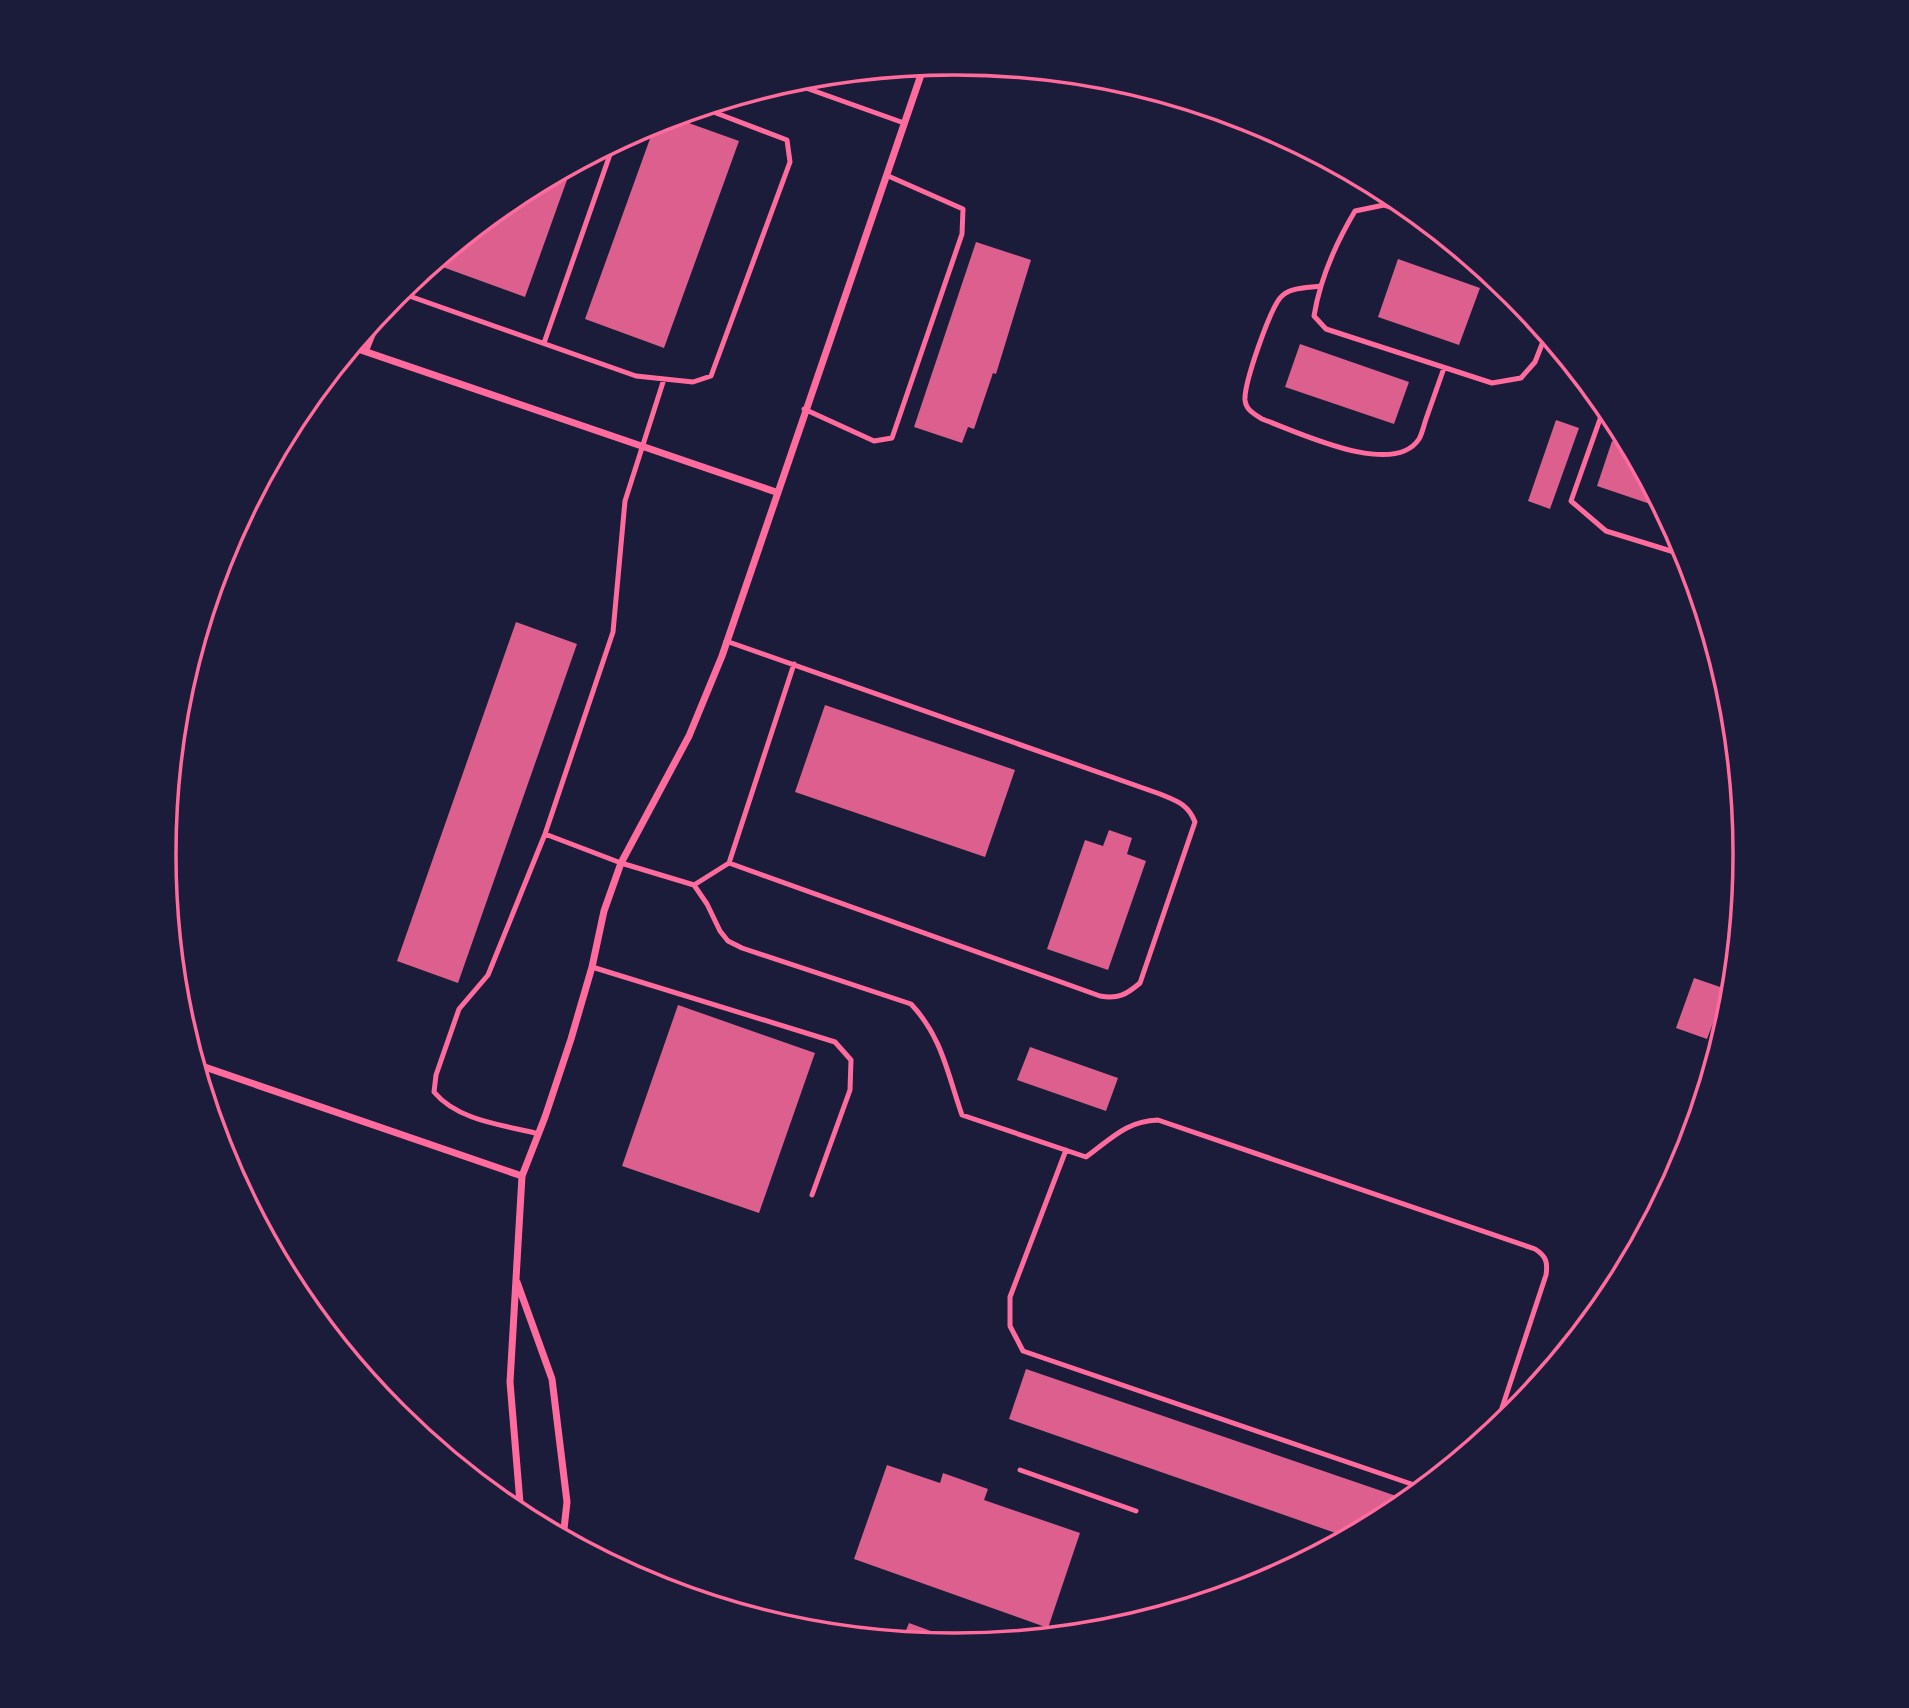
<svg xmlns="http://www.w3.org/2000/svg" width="1909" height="1708" font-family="Mulish,sans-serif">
	<rect width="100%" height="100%" fill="#1b1b3a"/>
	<path fill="#dd5f8e" d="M672 117 739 141 664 348 585 319 656 122Z
		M572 166 525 297 437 265 440 258 515 196Z
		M976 242 1031 260 996 374 993 373 974 429 968 427 962 443 914 427Z
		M1398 259 1480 288 1459 345 1378 317Z
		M1300 344 1409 382 1394 424 1285 387Z
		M1556 420 1579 428 1550 509 1528 501Z
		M1612 441 1630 447 1662 508 1597 486Z
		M516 622 577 644 458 983 397 961Z
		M825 705 1015 770 985 857 795 792Z
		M1109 830 1132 838 1127 854 1146 861 1108 970 1047 949 1085 840 1103 846Z
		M1694 978 1726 989 1707 1039 1676 1028Z
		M678 1005 815 1053 759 1213 622 1166Z
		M1030 1047 1118 1078 1106 1111 1017 1080Z
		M1026 1369 1408 1500 1394 1512 1347 1537 1009 1419Z
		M887 1465 940 1483 943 1473 988 1489 984 1500 1080 1533 1048 1628 854 1559Z
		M909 1623 950 1638 947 1644 902 1640Z"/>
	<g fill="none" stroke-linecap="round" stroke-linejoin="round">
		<path stroke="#ff6b9d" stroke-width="5" d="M792 83 904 123
			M1416 215 1384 205 1355 211C1336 243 1320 279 1314 316L1326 329 1492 383 1521 378 1535 362 1546 334
			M1321 286C1307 288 1289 287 1280 298 1269 312 1244 383 1245 400 1246 410 1254 414 1262 419 1296 431 1393 479 1419 439 1422 434 1424 425 1426 419 1432 402 1438 385 1444 368
			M398 292 636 376 693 382 711 376 790 162 787 140 703 108
			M544 343 614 143
			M366 352 383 310
			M1605 405 1571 501 1606 531 1687 556
			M804 409 874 441 892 438 962 234 963 209 886 175
			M545 834 621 863 694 885 707 904 720 931 728 941 742 948 911 1004C942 1037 947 1072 962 1115L1086 1157C1111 1139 1126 1121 1158 1120L1535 1249C1546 1256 1548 1262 1546 1275L1495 1429
			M729 863 794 664
			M694 885 729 863 1100 996C1118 999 1126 995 1140 983L1195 822C1188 804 1177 801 1160 794L726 641
			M592 967 835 1042 851 1060 850 1090 812 1195
			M539 1134C504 1125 458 1121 434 1092L436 1075 459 1009 488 975 545 834 613 632 625 501 664 379
			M1066 1150 1010 1297V1326L1023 1351 1423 1488
			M1020 1470 1136 1511"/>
		<path stroke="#ff6b9d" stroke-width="7" d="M352 347 776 492
			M196 1064 522 1176
			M517 1282 552 1379 567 1502 563 1538
			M521 1515 510 1382 522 1176 545 1117 571 1039 592 967 604 911 621 863 689 736 722 656 924 66"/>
	</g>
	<path d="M0 0H1909V1708H0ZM954 75H955A778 778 0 0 1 1733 853V855A778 778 0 0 1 955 1633H954A778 778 0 0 1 176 855V853A778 778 0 0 1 954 75Z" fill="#1b1b3a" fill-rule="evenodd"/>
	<path fill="none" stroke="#ff6b9d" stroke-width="3.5" d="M954 75H955A778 778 0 0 1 1733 853V855A778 778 0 0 1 955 1633H954A778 778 0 0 1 176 855V853A778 778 0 0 1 954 75Z"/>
</svg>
